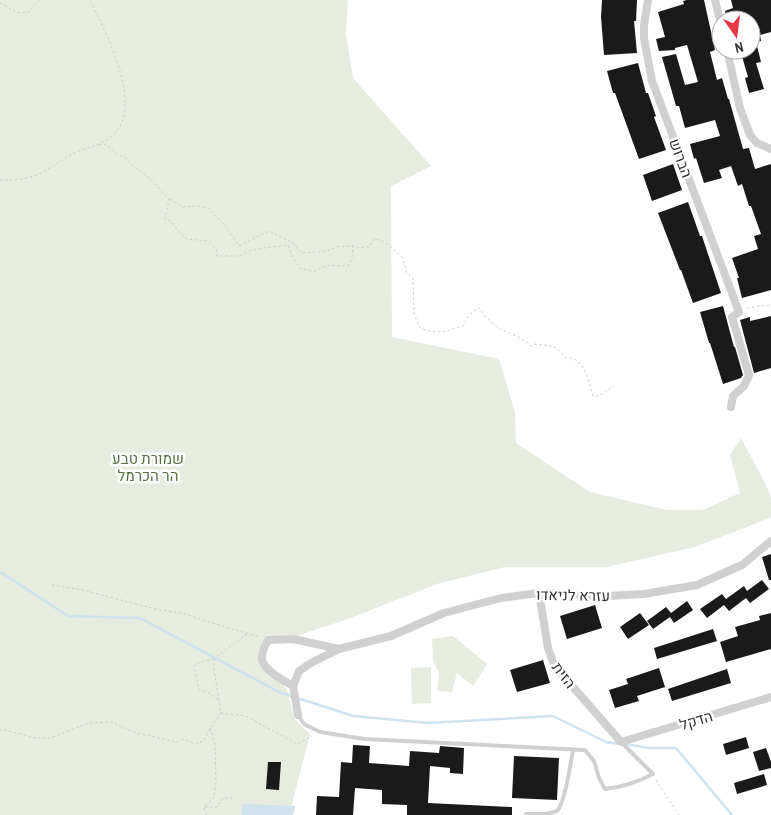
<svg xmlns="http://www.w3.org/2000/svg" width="771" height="815" font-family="'Archivo Narrow',Heebo,sans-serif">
	<rect width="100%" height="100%" fill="#fff"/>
	<path fill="#e6ecdf" d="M0 0H348L346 34 353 78 431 166 391 186 392 337 499 359 515 412 516 443 590 492 667 510H703L740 493 730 455 741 438 766 485 771 498V514L770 518 695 547 606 567H505L437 584 348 619 278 642 267 644 265 659 287 690 295 720 310 734 293 800 291 815H0Z
		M453 636 487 664 473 686 457 673 452 692 437 691 439 673 433 661 432 639Z
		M431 667V703L412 704 411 668Z"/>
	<path fill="#cfe2ee" d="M242 804 295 806 293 815H241Z"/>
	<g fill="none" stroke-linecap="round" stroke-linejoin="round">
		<path stroke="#cfe2ee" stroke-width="2.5" d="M0 573H2L68 616 140 618 279 692 353 716 428 723 553 716 606 742 620 744
			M625 744 649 748H676L732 815"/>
	</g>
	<path fill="#1a1a1a" d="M602 0H637L636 21H634L637 53 604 55 601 17Z
		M687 0H704L715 50 710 52 717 80 722 78 728 99H729L743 149 749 148 755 169 771 164V290L742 298 737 278H739L732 258 758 249 754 236 761 234 751 206H749L742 184 738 186 731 166 719 170 722 178 704 183 696 158 694 159 690 144 720 136 715 120 685 128 679 106H676L662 57 676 54 685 85 698 82 687 45 675 48V50L659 51 656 39 665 37 658 12 684 4 683 1Z
		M731 0H771V32L760 35 761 41 756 42 761 62 756 63 764 89 749 93 745 78 748 77 741 53 751 50V20H727L725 11 733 8Z
		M638 63 646 93H648L656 116 654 117 666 150 639 159 615 93H613L607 71Z
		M673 164 682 190 652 201 643 175Z
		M688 202 700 236H702L721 293 693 303 681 270H680L658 213Z
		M723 306 734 347H735L743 375 741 378 723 384 710 343H709L700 312Z
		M771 316V368L754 373 740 320 750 317V321Z
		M771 554V580H769L762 557Z
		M762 580 769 589 750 603 746 598 729 611 724 605 707 618 700 609 722 594 726 599 744 586 747 591Z
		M687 601 693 610 674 623 670 617 653 629 647 621 666 607 671 613Z
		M595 605 602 628 567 639 560 616Z
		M640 613 649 625 628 639 620 627Z
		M771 613V649L726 662 720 642 738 636 735 627 760 620 759 616Z
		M713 629 717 641 657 659 654 648Z
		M543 660 550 683 517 692 510 670Z
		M659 668 665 687 637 696 639 701 615 708 609 690 628 684 626 679Z
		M727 669 731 683 672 701 668 689Z
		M746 737 749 748 726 755 723 744Z
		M353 745 370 746 369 763 409 766 410 751 439 753 440 746 464 748 463 774 450 773V768L430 766 428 803 512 807V815H407V805L382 804V790L355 788 353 815H316L317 796 339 797 341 762 352 763Z
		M766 748 771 762V768L759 771 753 752Z
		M514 756 559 758 557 800 512 798Z
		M268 762H281L279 790 266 789Z
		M764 774 767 785 737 794 734 783Z"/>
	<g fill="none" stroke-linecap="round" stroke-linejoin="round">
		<path stroke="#cdcdcd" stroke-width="1" stroke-dasharray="2.5 2.5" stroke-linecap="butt" d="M0 3 18 13 29 12 39 0
			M99 145 104 144 111 148 117 154 126 158 131 164 151 180 169 199 165 219 171 221 178 231 186 239 208 241 216 249 217 256H240L249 251 264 248 288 245 294 260 301 269 316 271C325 263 337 266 348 266L352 258 353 246 361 248 370 246 374 239 380 240 389 245 402 257 407 273 413 278 414 313 419 327C435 336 447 331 463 326L469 315 479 308C484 315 491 323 499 328 509 334 522 337 531 346L534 344C551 347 553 342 566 358 567 358 573 358 574 359 586 365 590 385 593 396H598L614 386
			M0 180C9 180 18 180 27 178 44 174 58 162 74 153 86 147 101 146 112 136 145 108 107 35 92 4L88 0
			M170 199 183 207 196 206 209 208 226 227 239 246 269 231 292 242 301 253 327 251 336 247 353 246
			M747 308 760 306 771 305
			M52 585 83 590 159 610 182 613 205 621 260 637
			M214 659 201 662 194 666 199 690 208 692 218 700
			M221 713 246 716 297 744 312 736
			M0 731 2 729 35 738H50L89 723 111 722 134 732 176 742 184 739 196 744 204 741 210 728 221 713 214 670 215 658 248 633
			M656 780 679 815
			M205 807H216L218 804 221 803 222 799 225 798H232
			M206 815 204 807 214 798 216 782 215 744 210 728"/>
		<path stroke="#d0d0d0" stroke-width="4" d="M298 715 304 724 320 732 365 739 585 750 594 761 599 778 605 789C623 787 636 783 653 774L621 742
			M526 814C535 814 549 815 557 811 565 804 571 761 573 750"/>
		<path stroke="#d0d0d0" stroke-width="8" d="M648 0 644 25V38L652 81 739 312 732 317 749 375 744 386 733 396 731 407
			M715 0 721 25
			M727 50 740 108 750 135 757 143 771 149
			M539 593 548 648 554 665 621 742 771 697
			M293 686C284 681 265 671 262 660 261 653 265 646 268 640L293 639 339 649
			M298 715 293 686 299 671 311 663 339 649 391 636 444 613 501 598 539 593 607 596 644 594 697 585 742 565 771 541"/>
	</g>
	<g text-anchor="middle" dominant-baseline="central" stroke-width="5" stroke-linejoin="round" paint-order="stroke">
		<g font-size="15" fill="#333" stroke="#fff">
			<text transform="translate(681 158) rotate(70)">הברוש</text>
			<text transform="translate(573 595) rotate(1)">עזרא לניאדו</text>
			<text transform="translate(564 675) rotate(53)">הזית</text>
			<text transform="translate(696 720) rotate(-17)">הדקל</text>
		</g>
		<g font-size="15" fill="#56703f" stroke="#fff">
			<text x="148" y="458">שמורת טבע<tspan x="148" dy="17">הר הכרמל</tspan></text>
		</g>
	</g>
	<g transform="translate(736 35) rotate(166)"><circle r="24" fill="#ffffff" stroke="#adadad"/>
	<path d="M0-4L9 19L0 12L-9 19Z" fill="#e63946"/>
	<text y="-8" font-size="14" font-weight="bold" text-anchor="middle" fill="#333333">N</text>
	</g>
</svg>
